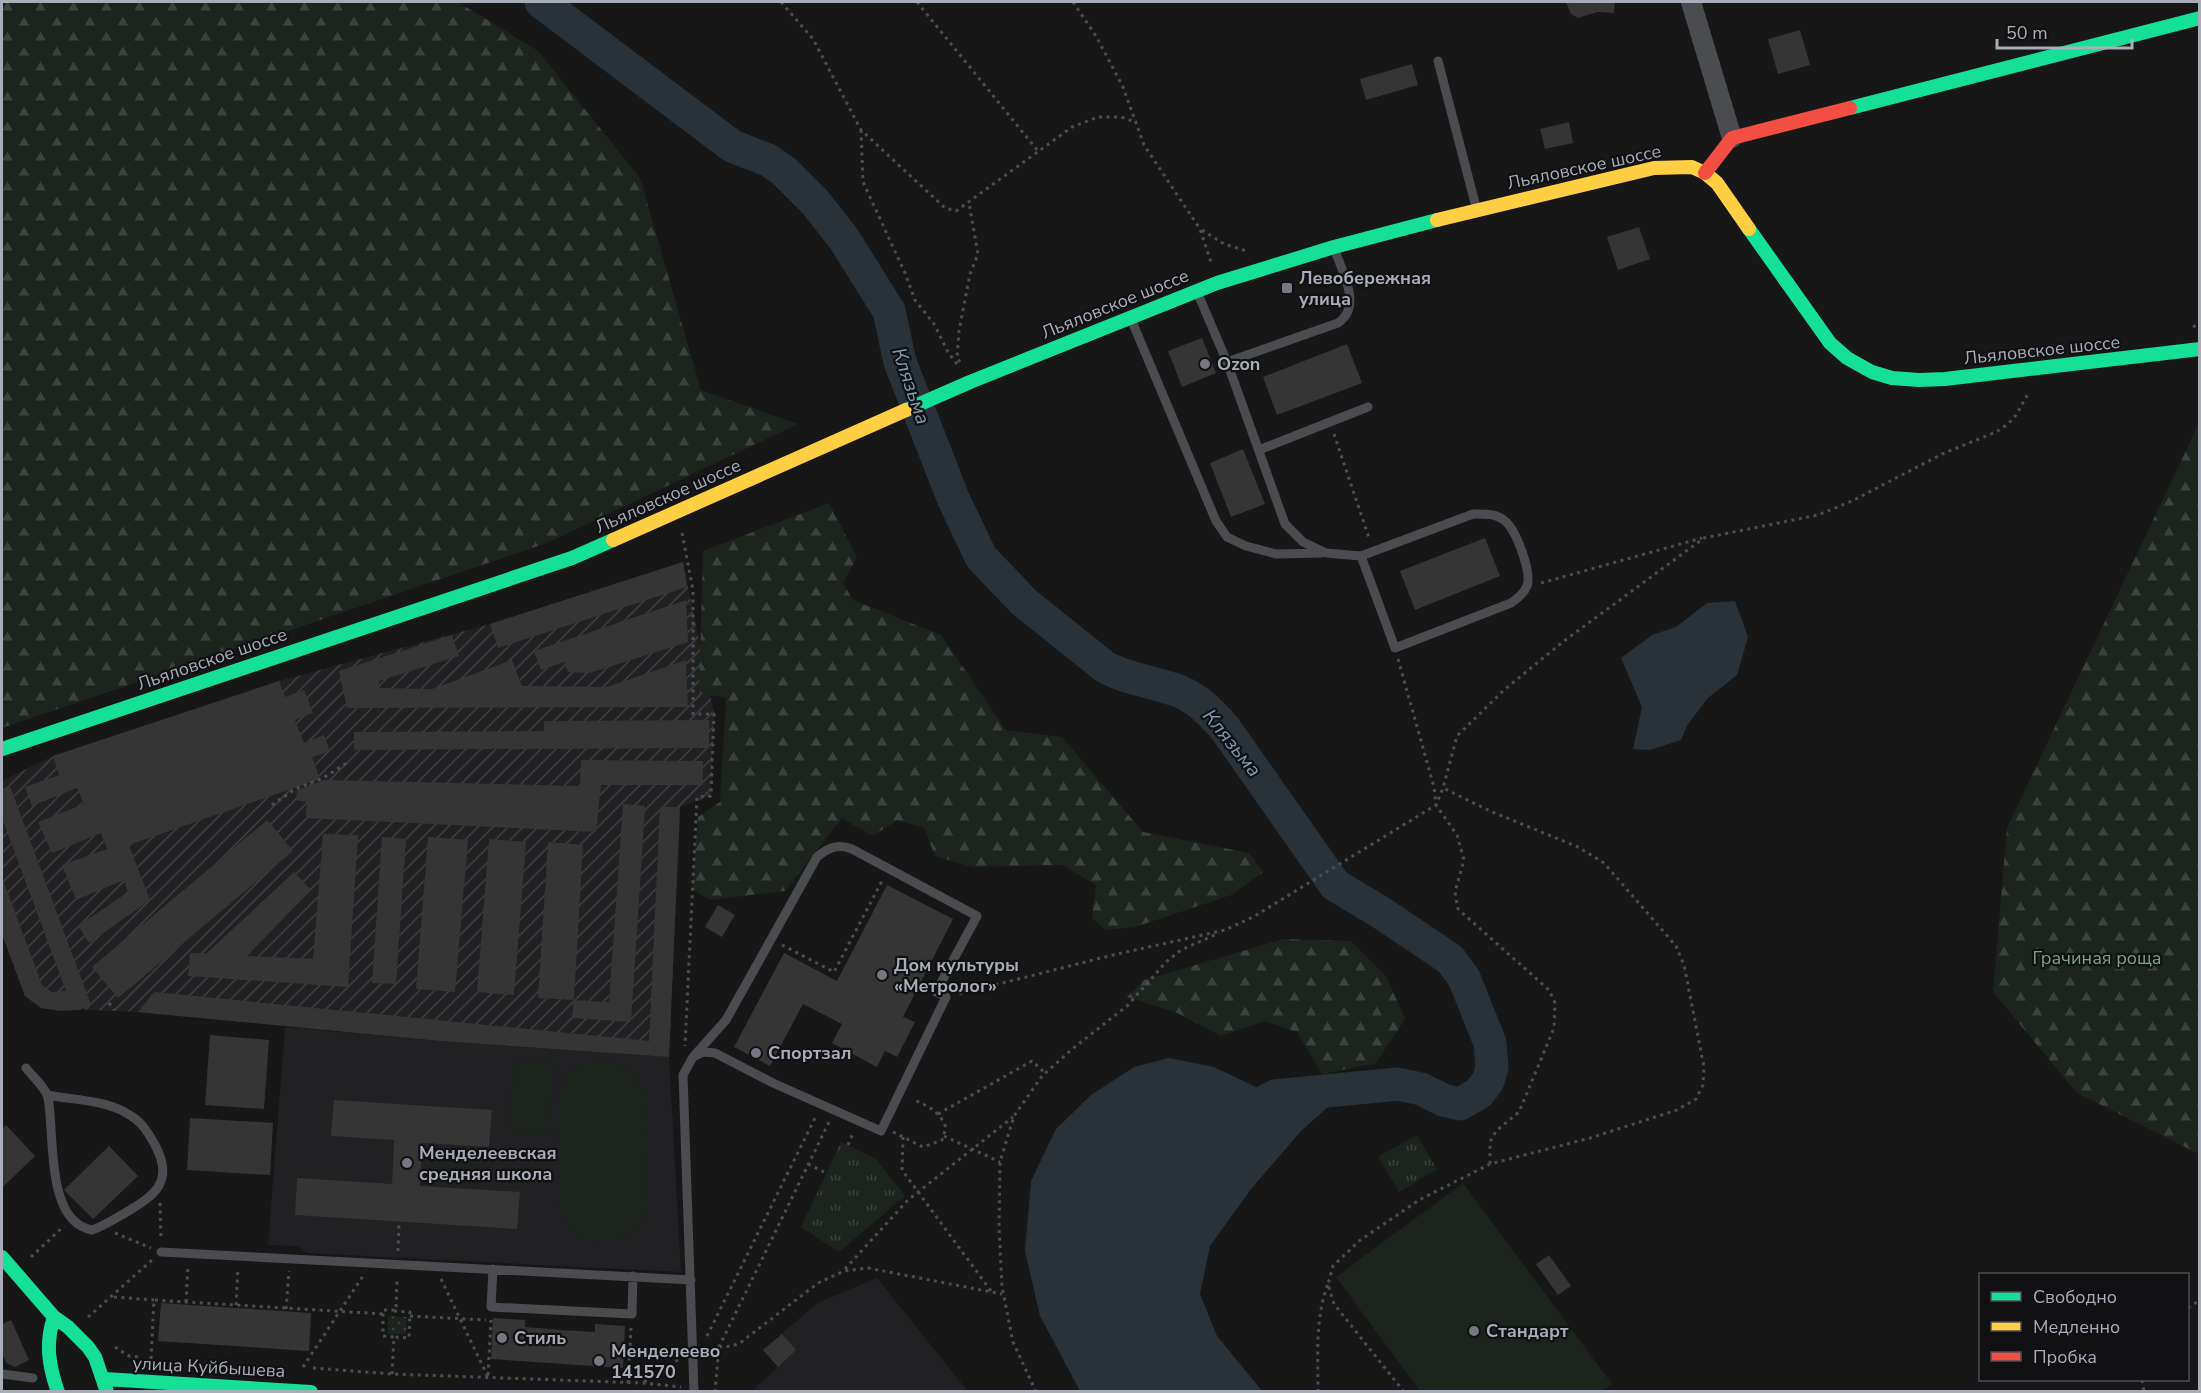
<svg xmlns="http://www.w3.org/2000/svg" width="2201" height="1393" font-family="'Nunito Sans',sans-serif">
	<defs>
		<pattern id="industrial-furrows" width="10" height="10" patternUnits="userSpaceOnUse" patternTransform="scale(1.5)"><rect width="10" height="10" fill="#212123"/><path d="M-1 1l2-2M0 10L10 0M9 11l2-2" fill="none" stroke="#3e3f41"/></pattern>
		<pattern id="grass-dots" width="8" height="8" patternUnits="userSpaceOnUse" patternTransform="scale(1.5)"><rect width="8" height="8" fill="#1d241e"/><path d="M2 2h.1M6 6h.1" fill="none" stroke="#3b413d" stroke-width="1.8" stroke-linecap="round"/></pattern>
		<pattern id="forest-firs" width="22" height="20" patternUnits="userSpaceOnUse" patternTransform="scale(1.5)"><rect width="22" height="20" fill="#1d241e"/><path d="M5 1l3.5 6h-7zM16 11l3.5 6h-7z" fill="#3b413d"/></pattern>
		<pattern id="park-tufts" width="24" height="20" patternUnits="userSpaceOnUse" patternTransform="scale(1.5)"><rect width="24" height="20" fill="#1d241e"/><path d="M3 7l-1-3M5 7V3M7 7l1-3M15 17l-1-3M17 17v-4M19 17l1-3" fill="none" stroke="#3b413d"/></pattern>
	</defs>
	<rect width="100%" height="100%" fill="#171717"/>
	<path fill="#212123" d="M285 1027 441 1041 669 1057 681 1272 307 1253 297 1246 268 1245Z
		M877 1278 968 1391 751 1392 778 1367 763 1350 817 1303Z"/>
	<path fill="url(#industrial-furrows)" d="M683 562 714 714 711 796 680 807 669 1057 441 1041 138 1012 41 1008 25 996 2 934V781L53 756 279 681 490 624Z"/>
	<path fill="url(#grass-dots)" d="M388 1316 407 1317 406 1334H388Z"/>
	<path fill="url(#forest-firs)" d="M2 2H458L538 51 640 178 701 390 798 424 547 543 2 728Z
		M2199 423V1154L2077 1093 1993 992 2007 828Z
		M829 503 857 557 843 583 853 600 941 635 1006 730 1062 737 1143 832 1249 853 1263 872 1231 895 1135 927 1106 930 1092 918 1096 885 1062 865 973 867 935 856 924 828 897 820 873 836 842 818 785 891 710 900 692 889 698 817 720 802 726 698 699 693 703 551Z
		M1284 939 1351 941 1386 976 1405 1019 1376 1063 1322 1074 1297 1032 1265 1021 1221 1036 1175 1012 1127 997 1144 980Z"/>
	<path fill="url(#park-tufts)" d="M1417 1135 1437 1169 1399 1192 1378 1157Z
		M841 1142 875 1158 905 1196 839 1252 801 1227Z"/>
	<path fill="#1d241e" d="M514 1060 554 1062 549 1134 509 1132Z
		M603 1061 626 1068 634 1075 645 1093 647 1210C629 1251 576 1254 559 1210L558 1094 568 1073 579 1066 591 1062Z
		M1463 1183 1612 1384 1602 1391H1420L1336 1277Z"/>
	<path fill="#2a3239" d="M1735 601 1748 637 1737 675 1708 698 1688 724 1681 740 1650 750 1633 749 1642 707 1621 658 1652 635 1676 627 1707 603Z
		M1169 1058 1214 1067 1275 1096 1347 1090 1301 1131 1251 1189 1210 1246 1200 1294 1217 1336 1262 1391H1080L1040 1316 1025 1251 1031 1181 1056 1129 1091 1095 1134 1067Z"/>
	<g fill="none" stroke-linecap="round" stroke-linejoin="round">
		<path stroke="#2a3239" stroke-width="33" d="M541 2 732 146 768 160 784 171 815 202 844 239 889 311 900 362 953 498 981 557 1024 602 1105 667C1129 680 1156 682 1181 692 1198 699 1212 714 1224 727L1335 885 1380 912 1450 959 1464 978 1490 1043 1492 1068 1488 1081 1479 1093 1460 1104 1443 1100 1421 1089 1398 1084 1275 1096 1237 1116"/>
	</g>
	<path fill="#353536" d="M1566 2H1615L1614 13 1597 12 1578 18 1571 14Z
		M1800 30 1810 65 1778 74 1768 39Z
		M1412 64 1418 85 1366 100 1360 79Z
		M1569 122 1573 143 1545 149 1540 129Z
		M1639 227 1650 259 1618 270 1607 237Z
		M1202 338 1216 373 1182 387 1168 351Z
		M1347 344 1362 383 1277 415 1263 377Z
		M1243 449 1265 504 1231 517 1210 463Z
		M1485 538 1500 576 1415 610 1400 571Z
		M683 562 687 587 498 648 490 624Z
		M686 600 688 642 590 673 568 672 564 662 541 670 534 651Z
		M452 635 459 656 379 681V688L432 689 512 660 522 686 607 687 686 660 688 707 347 708 339 671Z
		M279 681 285 697 304 690 313 713 295 720 304 743 324 735 330 751 312 757 320 779 129 845 150 900 89 943 78 926 128 892 124 880 76 900 62 865 107 849 101 833 52 853 38 822 84 804 77 788 32 806 25 787 59 775 53 756Z
		M709 720V748L354 750V732L544 731V721Z
		M581 760 703 761V785H601L596 832 306 818 307 802 296 800 297 790 324 780 580 786Z
		M10 786 91 1005 79 1010 60 1011 41 1008 25 996 2 934V877L42 985 52 992 66 991 2 818V789Z
		M623 804 645 806 631 1022 572 1018 574 1000 609 1002Z
		M660 807H680L669 1057 441 1041 138 1012 154 992 649 1041Z
		M267 820 293 851 118 998 92 967Z
		M323 834 358 835 348 987 188 976 190 953H207L294 872 311 890 247 956 313 959Z
		M382 837 406 839 396 984 372 983Z
		M428 837 468 840 455 992 416 989Z
		M489 839 526 842 514 995 477 992Z
		M548 842 583 845 574 1000 538 998Z
		M887 885 953 919 903 1017 915 1022 897 1057 885 1051 877 1067 832 1043 842 1024 803 1004 770 1066 734 1047 784 953 837 981Z
		M718 905 735 915 722 937 705 927Z
		M210 1035 269 1040 264 1109 205 1105Z
		M334 1100 492 1110 489 1147 422 1143 420 1186 520 1192 517 1229 295 1215 297 1178 392 1184 394 1140 331 1136Z
		M190 1118 273 1123 270 1175 187 1170Z
		M6 1125 35 1156 2 1188V1129Z
		M109 1146 138 1176 93 1219 64 1190Z
		M1549 1255 1571 1286 1558 1295 1536 1264Z
		M161 1303 311 1313 309 1351 158 1341Z
		M493 1318 525 1320V1327L560 1330 595 1332V1324L625 1326 623 1368 491 1359Z
		M11 1320 29 1360 15 1367 6 1363 2 1353V1324Z
		M782 1334 796 1350 778 1367 763 1350Z"/>
	<g fill="none" stroke-linecap="round" stroke-linejoin="round">
		<path stroke="#4d4e52" stroke-width="3" stroke-dasharray="3 4.5" stroke-linecap="butt" d="M781 2 813 39 861 130 945 208 956 211 1072 127 1098 117H1121L1135 122
			M917 2 1038 151
			M1073 2 1096 36 1123 87 1144 145 1200 229 1211 262
			M861 130 863 182 905 273 915 300 934 324 948 352 957 364
			M1202 230 1224 244 1247 251
			M2193 327 2200 323
			M960 362 957 358 959 331 970 274 978 254 969 203
			M1334 434 1369 538
			M682 533 693 590V714H714L711 796 697 797 685 1046
			M1541 583 1702 538
			M1398 659 1434 787 1436 805 1457 835 1464 860 1455 892 1458 909 1549 990 1555 1003 1554 1028 1519 1112 1496 1131 1490 1142V1164
			M272 805 295 789 323 778 347 763
			M782 945 834 972 882 881
			M959 994 1113 955 1225 930 1253 917 1436 805 1443 788 1457 736 1504 690 1564 641 1704 538 1818 515 1852 501 1942 454 1996 432 2008 424 2016 415 2029 392
			M109 1003 114 1010
			M938 1114 1032 1061 1045 1073
			M893 1132 923 1147 942 1140 946 1128C940 1111 928 1106 912 1099
			M944 1136 1000 1162
			M903 1137 902 1170 991 1291
			M848 1145 853 1133
			M808 1164 826 1173
			M160 1203 161 1239
			M115 1233 151 1248
			M398 1251 399 1223
			M31 1257 64 1226
			M845 1269 908 1200 1013 1117
			M441 1279 488 1377
			M114 1297 154 1300
			M186 1302 188 1265
			M236 1305 238 1268
			M2188 1308 2200 1300
			M286 1309 289 1271
			M394 1311 410 1312 409 1338 395 1337
			M410 1316 486 1320
			M88 1317 152 1260
			M707 1336 816 1116
			M115 1347 129 1356 139 1357
			M719 1347 732 1346 740 1343 818 1283 844 1271 868 1268 1002 1294
			M151 1359 154 1300 383 1314
			M303 1367 363 1276
			M313 1368 392 1374 643 1383 681 1387
			M392 1374 394 1337 383 1336V1310H396L397 1278
			M488 1375 491 1320
			M2142 1380 2144 1392
			M644 1382 679 1359
			M628 1383 631 1328
			M715 1392 719 1347 829 1122
			M1036 1392 1013 1342 1002 1287 999 1227 1000 1162 1014 1116 1042 1076 1071 1050 1127 1006 1166 962 1181 950 1219 933
			M1318 1392C1318 1355 1315 1318 1328 1284
			M1404 1392 1334 1304 1328 1284 1333 1266 1359 1241 1419 1200 1490 1164 1590 1138 1677 1110 1696 1099 1703 1085 1704 1067 1684 965 1676 946 1604 863 1578 847 1490 811 1443 788"/>
		<path stroke="#4b4c50" stroke-width="9" d="M1438 61 1476 207
			M1198 294 1227 362 1285 524 1303 542 1326 553 1361 556 1473 514C1484 514 1496 513 1505 521 1516 530 1532 572 1527 586 1524 594 1517 599 1511 603L1395 648 1361 556
			M1131 319 1216 521 1227 537 1246 546 1276 554 1322 553
			M1227 362 1338 323C1363 306 1342 273 1335 250
			M1259 450 1368 407
			M693 1057 726 1020 817 857C828 848 838 843 852 849L977 916 936 992 946 997 881 1131 773 1083 715 1053 703 1052 693 1057 683 1075 694 1392
			M26 1068C33 1077 46 1088 48 1098 55 1134 45 1222 92 1230 104 1226 114 1219 125 1213 154 1196 175 1182 155 1145 148 1132 141 1121 128 1114 106 1100 73 1100 47 1095
			M161 1252 691 1280
			M493 1269 491 1307 632 1314 633 1276
			M2 1374 33 1378"/>
		<path stroke="#4b4c50" stroke-width="20" d="M1691 2 1732 138"/>
		<path stroke="#16e098" stroke-width="14" d="M1850 108 2200 18
			M1749 229 1830 343 1847 358 1872 372 1892 378 1919 380 1945 379 2200 349
			M906 410 970 382 1217 283 1334 247 1437 220
			M2 749 572 558 613 540
			M2 1257 54 1317 68 1327 88 1347 95 1357 107 1392
			M54 1317C45 1343 49 1367 58 1392
			M105 1379 311 1392"/>
		<path stroke="#ffcf43" stroke-width="14" d="M1437 220 1654 168 1692 167 1705 173 1717 183 1749 229
			M613 540 906 410"/>
		<path stroke="#f24e42" stroke-width="14" d="M1705 173 1732 138 1850 108"/>
	</g>
	<g fill="#757880" stroke="#111113" stroke-width="2">
		<rect x="1281" y="282" width="12" height="12" rx="3"/>
		<circle cx="1205" cy="364" r="6"/>
		<circle cx="882" cy="975" r="6"/>
		<circle cx="756" cy="1053" r="6"/>
		<circle cx="407" cy="1163" r="6"/>
		<circle cx="1474" cy="1331" r="6"/>
		<circle cx="502" cy="1338" r="6"/>
		<circle cx="599" cy="1361" r="6"/>
	</g>
	<g text-anchor="middle" dominant-baseline="central" stroke-width="4.5" stroke-linejoin="round" paint-order="stroke">
		<g font-size="18" fill="#a8adb8" stroke="#111113">
			<text transform="translate(1584 167) rotate(-12)">Льяловское шоссе</text>
			<text transform="translate(1115 304) rotate(-22)">Льяловское шоссе</text>
			<text transform="translate(2042 350) rotate(-6)">Льяловское шоссе</text>
			<text transform="translate(668 496) rotate(-24)">Льяловское шоссе</text>
			<text transform="translate(212 659) rotate(-19)">Льяловское шоссе</text>
			<text transform="translate(209 1367) rotate(3)">улица Куйбышева</text>
		</g>
		<g font-size="18" font-weight="bold" fill="#a8adb8" stroke="#111113" text-anchor="start">
			<text x="1299" y="278">Левобережная<tspan x="1299" dy="21">улица</tspan></text>
			<text x="1217" y="364">Ozon</text>
			<text x="894" y="965">Дом культуры<tspan x="894" dy="21">«Метролог»</tspan></text>
			<text x="768" y="1053">Спортзал</text>
			<text x="419" y="1153">Менделеевская<tspan x="419" dy="21">средняя школа</tspan></text>
			<text x="1486" y="1331">Стандарт</text>
			<text x="514" y="1338">Стиль</text>
			<text x="611" y="1351">Менделеево<tspan x="611" dy="21">141570</tspan></text>
		</g>
		<g font-size="18" fill="#7fa381" stroke="#111113">
			<text x="2097" y="958">Грачиная роща</text>
		</g>
		<g font-size="20" font-style="italic" fill="#7f9bb3" stroke="#111113">
			<text transform="translate(911 386) rotate(71)">Клязьма</text>
			<text transform="translate(1232 743) rotate(51)">Клязьма</text>
		</g>
	</g>
	<rect width="2201" height="1393" fill="none" stroke="#a8adb8" stroke-width="6"/>
	<rect x="1979" y="1273" width="210" height="108" fill="#111113" stroke="#4d4f55" stroke-width="1.5"/>
	<rect x="1991" y="1292" width="30" height="9" fill="#16e098" stroke="#4d4f55" stroke-width="1.5"/>
	<text x="2033" y="1303" font-size="18" fill="#a8adb8">Свободно</text>
	<rect x="1991" y="1322" width="30" height="9" fill="#ffcf43" stroke="#4d4f55" stroke-width="1.5"/>
	<text x="2033" y="1333" font-size="18" fill="#a8adb8">Медленно</text>
	<rect x="1991" y="1352" width="30" height="9" fill="#f24e42" stroke="#4d4f55" stroke-width="1.5"/>
	<text x="2033" y="1363" font-size="18" fill="#a8adb8">Пробка</text>
	<path d="M1997 39v9h135v-9" fill="none" stroke="#a8adb8" stroke-width="3"/>
	<text x="2006" y="39" font-size="18" fill="#a8adb8" stroke="#111113" stroke-width="4.5" paint-order="stroke">50 m</text>
</svg>
